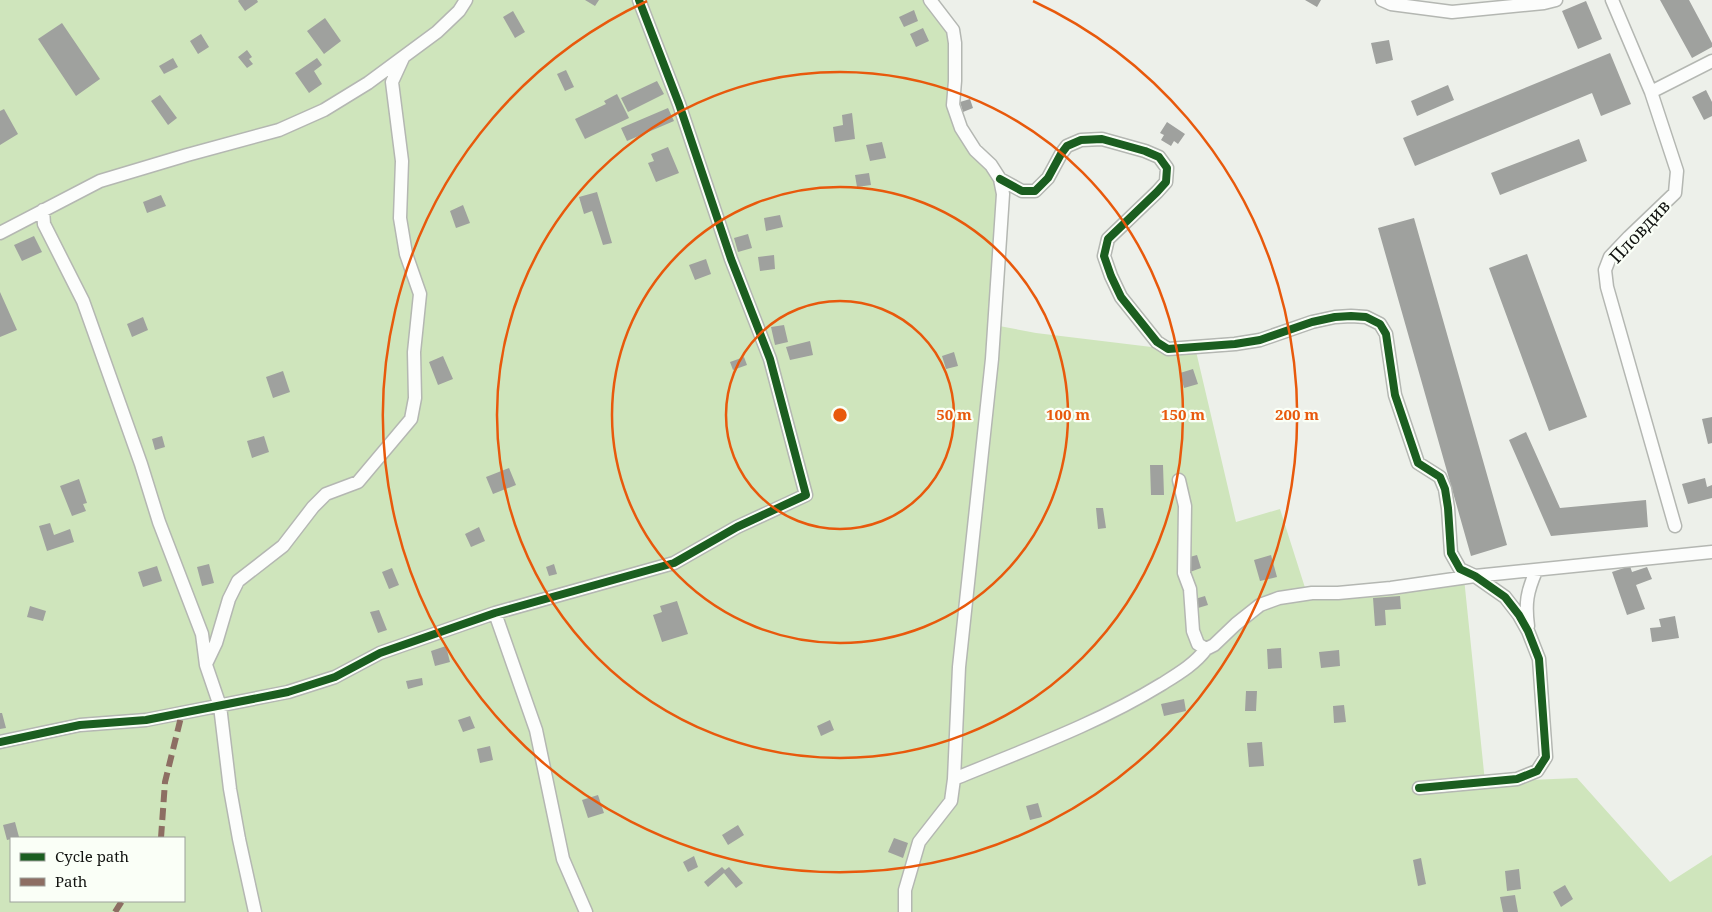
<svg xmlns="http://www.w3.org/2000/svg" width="1712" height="912" font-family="'Noto Serif',serif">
	<rect width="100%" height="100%" fill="#edf0ea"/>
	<path fill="#cfe5bc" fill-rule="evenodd" d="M0 0H930L953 30V105L1000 179 994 325 1036 333 1168 349 1195 347 1236 522 1280 509 1307 594 1464 578 1485 782 1577 778 1670 882 1712 855V912H0ZM11 838H184V901H11Z"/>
	<path fill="#9fa19e" d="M239 0H257L258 2 245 11 238 1Z
		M585 0H599L595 6Z
		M1305 0H1321L1317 7Z
		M1660 0H1689L1712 43V47L1692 58Z
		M1586 1 1602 39 1578 49 1562 11Z
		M914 10 918 21 904 27 899 17Z
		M513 11 525 32 515 38 503 17Z
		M325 18 341 41 324 54 307 31Z
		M62 23 100 79 76 96 38 39Z
		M923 28 929 41 916 47 910 34Z
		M201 34 209 47 198 54 190 41Z
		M1389 40 1393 60 1376 64 1371 43Z
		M247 50 252 57 249 59 253 64 247 68 238 57Z
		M1610 53 1631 104 1601 116 1592 93 1415 166 1403 138Z
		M173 58 178 67 164 74 159 66Z
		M317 58 322 65 314 71 322 84 309 93 295 73Z
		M566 70 574 87 565 91 557 74Z
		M657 81 664 94 628 112 621 98Z
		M1448 85 1454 100 1417 116 1411 101Z
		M1706 90 1712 102V116L1704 120 1692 97Z
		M617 94 629 118 585 139 575 119 606 104 604 101Z
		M160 95 177 118 168 125 151 101Z
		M970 99 973 108 963 112 960 102Z
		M668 108 674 121 627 141 621 128Z
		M4 109 18 134 0 145V111Z
		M852 113 855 139 835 142 833 127 843 125 842 115Z
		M1167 122 1185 134 1178 144 1174 141 1171 146 1161 140 1164 135 1160 133Z
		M1579 139 1587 161 1500 195 1491 173Z
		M882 142 886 158 870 161 866 145Z
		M668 147 679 173 656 182 648 163 654 161 651 154Z
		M869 173 871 185 857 187 855 175Z
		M597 192 612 243 603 245 592 211 584 214 579 197Z
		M161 195 166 206 147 213 143 202Z
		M463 205 470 223 456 228 450 211Z
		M780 215 783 227 766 231 764 218Z
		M1414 218 1507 545 1471 556 1378 228Z
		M748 234 752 248 738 252 734 238Z
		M34 236 42 252 22 261 14 245Z
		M1527 254 1587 417 1549 431 1489 268Z
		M774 255 775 269 760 271 758 257Z
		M706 259 711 274 695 280 689 265Z
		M0 292 17 330 0 337Z
		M143 317 148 330 132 337 127 324Z
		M784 325 788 342 775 345 771 327Z
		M810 341 813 355 790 360 786 347Z
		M954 352 958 366 946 369 942 356Z
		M443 356 453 379 438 385 429 362Z
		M744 357 747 365 733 370 730 362Z
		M1193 369 1198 384 1184 388 1180 373Z
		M283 371 290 392 273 398 266 377Z
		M1712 417V443L1708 444 1702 419Z
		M1526 432 1560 508 1646 500 1648 527 1551 536 1509 440Z
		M162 436 165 447 155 450 152 439Z
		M264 436 269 452 252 458 247 441Z
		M1150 465H1163L1164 495H1151Z
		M509 468 516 485 493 494 486 477Z
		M1705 478 1707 487 1712 485V498L1688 504 1682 484Z
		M79 479 87 503 83 504 86 511 72 516 60 486Z
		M1096 508H1103L1106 528 1098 529Z
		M50 523 54 535 70 529 74 542 47 551 39 526Z
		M479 527 485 541 471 547 465 534Z
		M1197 555 1201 568 1190 572 1186 558Z
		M1271 555 1277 577 1260 581 1254 560Z
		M209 564 214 583 202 586 197 567Z
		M554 564 557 574 549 576 546 567Z
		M157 566 162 581 143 587 138 572Z
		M1630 566 1632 572 1647 567 1652 579 1636 585 1645 609 1627 615 1612 572Z
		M392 568 399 585 389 589 382 572Z
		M1205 596 1208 605 1198 608 1195 599Z
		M1400 596 1401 609 1385 610 1386 625 1375 626 1373 598Z
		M677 601 688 634 662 642 653 615 662 612 660 606Z
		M30 606 46 611 43 621 27 617Z
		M379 610 387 630 378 633 370 612Z
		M1675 616 1679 638 1652 642 1650 628 1661 627 1659 619Z
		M446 646 450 662 435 666 431 651Z
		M1281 648 1282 668 1268 669 1267 649Z
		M1339 650 1340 666 1321 668 1319 652Z
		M422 678 423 685 408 689 406 681Z
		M1246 691H1257L1256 711H1245Z
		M1184 699 1186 711 1164 716 1161 704Z
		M1344 705 1346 722 1334 723 1333 706Z
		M0 713H2L6 728 0 729Z
		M470 716 475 728 463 732 458 720Z
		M830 720 834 730 821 736 817 726Z
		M1262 742 1264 766 1249 767 1247 743Z
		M490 746 493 760 480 763 477 749Z
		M598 795 604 813 588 818 582 800Z
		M1038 803 1042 817 1030 820 1026 806Z
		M15 822 19 837 7 840 3 825Z
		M738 825 744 835 728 845 722 835Z
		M894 838 908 843 903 858 888 852Z
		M694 856 698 867 688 872 683 862Z
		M1421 858 1426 884 1418 886 1413 860Z
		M722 867 725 870 729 867 743 883 736 888 724 873 708 887 704 882Z
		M1519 869 1521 889 1507 891 1505 871Z
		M1565 885 1573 899 1561 907 1553 892Z
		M1515 895 1518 912H1503L1500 897Z"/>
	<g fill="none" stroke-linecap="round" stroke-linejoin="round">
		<defs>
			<path id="street" d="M1382 0 1391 4 1452 12 1544 3 1556 0
				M1612 0 1651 92 1677 171 1675 193 1629 237 1610 257 1605 270 1607 287 1675 526
				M1651 92 1712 61
				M1000 179 1022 191H1035L1048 178 1061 154 1067 146 1081 140 1102 139 1145 151 1159 157 1167 168 1166 182 1157 192 1108 239 1104 256 1111 276 1121 297 1157 342 1168 349 1235 344 1260 340 1312 322 1335 317 1351 316 1366 317 1380 324 1386 334 1395 395 1418 463 1440 477 1445 489 1448 508 1451 553 1460 569 1475 576 1505 597 1519 615 1528 631 1539 659 1546 757 1537 771 1517 779 1419 788
				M43 210 44 224 83 301 141 464 159 522 202 634 206 665 220 706 230 789 239 839 255 912
				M0 233 100 181 187 155 279 130 324 110 368 83 437 32 459 11 466 0
				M1179 480 1185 506 1184 573 1190 589 1193 631 1198 644 1206 649 1214 645 1236 624 1260 605 1279 598 1312 593H1338L1391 588 1475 576 1712 552
				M495 613 536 730 563 859 586 912
				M1528 626C1525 603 1527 592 1536 571
				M206 664 216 643 229 599 238 581 283 546 313 507 326 494 358 482 411 419 415 398 414 352 420 294 406 254 400 218 402 161 392 82 403 58
				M0 742 80 725 146 720 288 692 335 677 380 653 495 613 674 563 737 527 806 495 770 359 731 259 679 104 639 0
				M954 779C1024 750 1097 724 1162 684 1178 674 1195 664 1206 649
				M905 912V890L919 842 951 801 954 779 959 667 992 359 1003 194 1000 179 991 165 975 150 961 128 953 105 955 81V43L953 30 930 0"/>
		</defs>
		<use href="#street" stroke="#b4b7b2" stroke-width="15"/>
		<use href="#street" stroke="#fcfdfc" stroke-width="12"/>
		<path stroke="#8d6e63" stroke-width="6" stroke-dasharray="12 6" stroke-linecap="butt" d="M161 838 165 782 182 713
			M115 912 122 901"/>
		<defs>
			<path id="cycleway" d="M1000 179 1022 191H1035L1048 178 1061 154 1067 146 1081 140 1102 139 1145 151 1159 157 1167 168 1166 182 1157 192 1108 239 1104 256 1111 276 1121 297 1157 342 1168 349 1235 344 1260 340 1312 322 1335 317 1351 316 1366 317 1380 324 1386 334 1395 395 1418 463 1440 477 1445 489 1448 508 1451 553 1460 569 1475 576 1505 597 1519 615 1528 631 1539 659 1546 757 1537 771 1517 779 1419 788
				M0 742 80 725 146 720 288 692 335 677 380 653 495 613 674 563 737 527 806 495 770 359 731 259 679 104 639 0"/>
		</defs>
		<use href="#cycleway" stroke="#fafff7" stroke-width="11"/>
		<use href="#cycleway" stroke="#1b5e20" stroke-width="8"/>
	</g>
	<g fill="none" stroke="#e8590c" stroke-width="2.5">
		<circle cx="840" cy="415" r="114"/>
		<circle cx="840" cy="415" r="228"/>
		<circle cx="840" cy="415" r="343"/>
		<path d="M1033 1A457 457 0 1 1 647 1"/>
	</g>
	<g text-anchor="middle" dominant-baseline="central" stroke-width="4.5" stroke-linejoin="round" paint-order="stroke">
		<g font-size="18" fill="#111310" stroke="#fafff7">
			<text transform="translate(1639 231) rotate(-47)">Пловдив</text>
		</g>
	</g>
	<circle cx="840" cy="415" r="8" fill="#e8590c" stroke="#fafff7" stroke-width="2.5"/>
	<g font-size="15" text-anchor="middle" font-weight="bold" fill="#e8590c" stroke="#fafff7" stroke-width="4.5" stroke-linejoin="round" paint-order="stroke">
		<text x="954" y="420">50 m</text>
		<text x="1068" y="420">100 m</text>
		<text x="1183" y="420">150 m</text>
		<text x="1297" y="420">200 m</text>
	</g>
	<rect x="10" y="837" width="175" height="65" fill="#fafff7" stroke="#9da19b"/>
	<rect x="20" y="853" width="25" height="8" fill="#1b5e20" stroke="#9da19b"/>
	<text x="55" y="862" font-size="15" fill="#111310">Cycle path</text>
	<rect x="20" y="878" width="25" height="8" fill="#8d6e63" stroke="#9da19b"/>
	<text x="55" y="887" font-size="15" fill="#111310">Path</text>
</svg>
